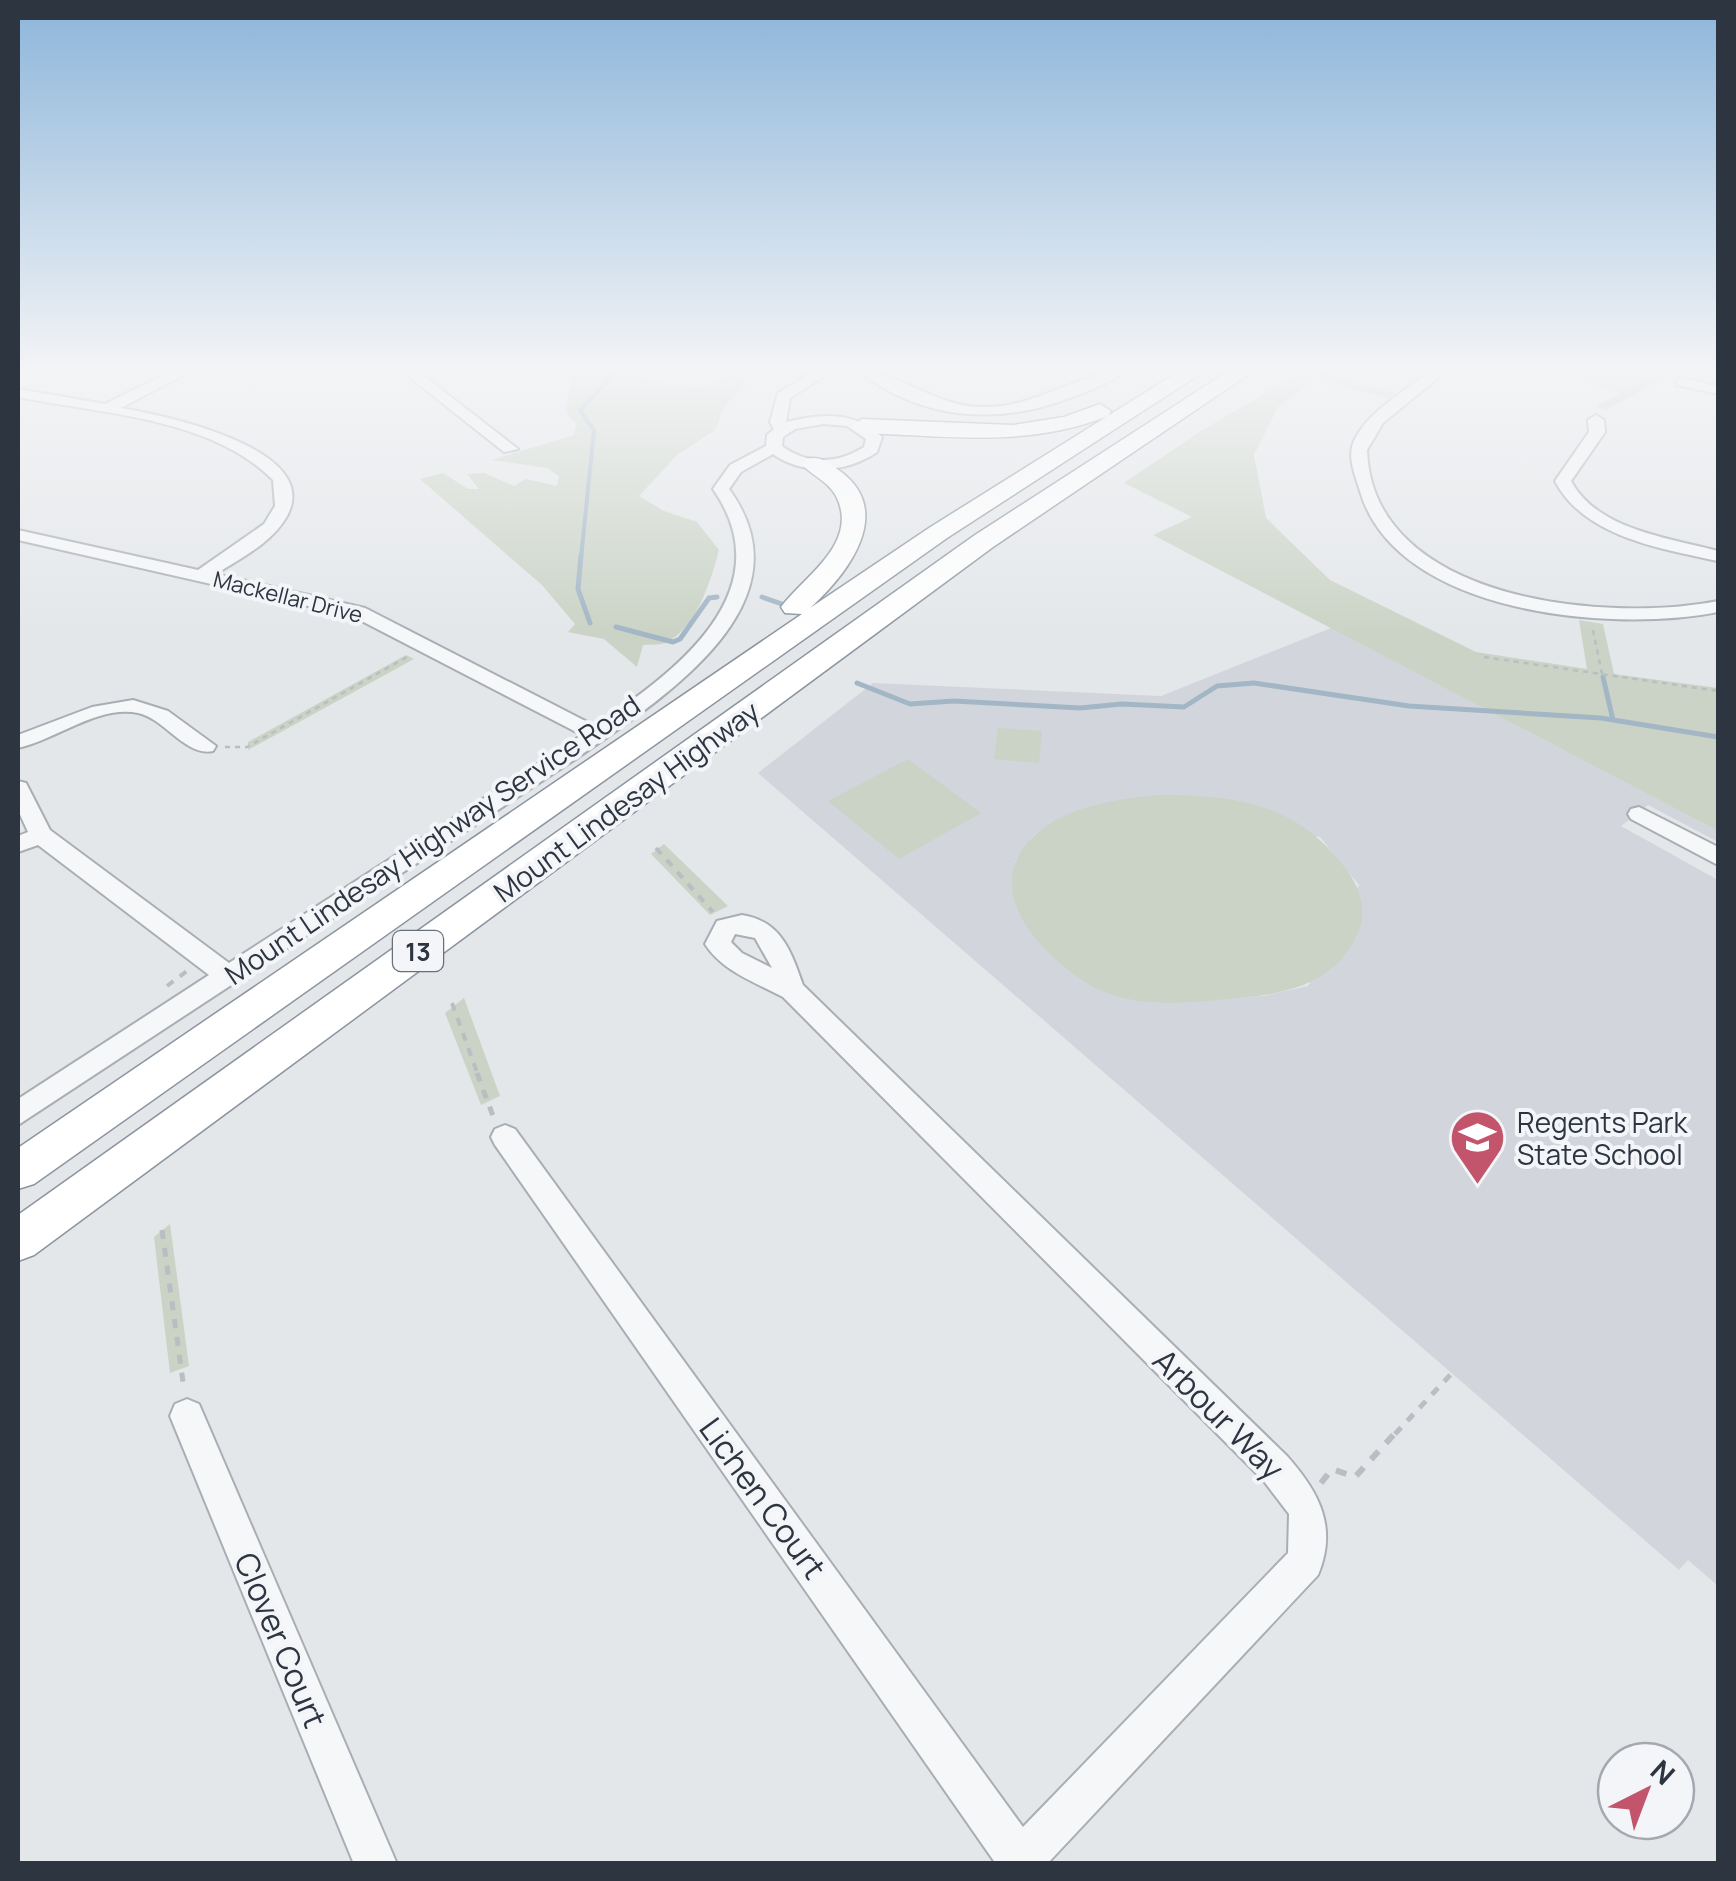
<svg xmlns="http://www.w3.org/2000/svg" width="1736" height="1881" font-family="Manrope,sans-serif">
	<rect width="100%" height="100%" fill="#e4e7ea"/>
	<path fill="#d2d6dc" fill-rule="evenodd" d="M1331 628 1718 831V842L1648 805 1621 826 1718 880V1586L1688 1560 1679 1570 758 773 873 683 1161 696ZM1057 820 1320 837 1359 885 1308 986 1263 996 1144 1001 1015 862 1034 835Z"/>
	<path fill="#cad3c5" d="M572 372H640L643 380 698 388 723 380V377L711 372H741L745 384 724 407 715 430 677 455 639 496 664 511 697 522 719 550C711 580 697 627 667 642 661 646 651 644 643 645L637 667 604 639 568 632 575 624 542 585 420 479 443 473 468 489H479L467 474 484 473 514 486 526 479 557 486 559 476 547 468 492 460 574 435 576 424 566 412Z
		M1302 372H1325L1396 393 1388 399 1316 379 1278 407 1254 455 1266 518 1330 580 1476 652 1587 669 1579 620 1603 624 1614 674 1718 688V831L1153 535 1192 517 1124 483 1201 431Z
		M1560 372H1677L1668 374 1663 380 1606 410 1596 406 1619 393Z
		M406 655 414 659 248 750V742Z
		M998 728 1042 731 1039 763 994 759Z
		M908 759 981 813 899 859 828 801Z
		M1155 795C1232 795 1293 801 1344 866 1359 885 1369 911 1357 935 1336 980 1293 993 1246 997 1196 1002 1134 1011 1090 985 1040 955 977 888 1035 835 1066 806 1115 800 1155 795Z
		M664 844 728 906 710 915 651 854Z
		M464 998 500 1096 481 1105 445 1013Z
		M170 1224 189 1366 170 1373 154 1237Z"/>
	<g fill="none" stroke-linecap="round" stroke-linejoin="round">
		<path stroke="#a2b6c6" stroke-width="4" d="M581 558 594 430 580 411 615 372"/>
		<path stroke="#a2b6c6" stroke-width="5" d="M581 555 578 589 590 623
			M762 597 782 604
			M616 627 673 642 680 639 709 598 717 597
			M1603 677 1613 720
			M857 683 910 704 954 701 1080 708 1122 704 1184 707 1217 686 1254 683 1409 706 1601 718 1718 737"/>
		<defs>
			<path id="minor" d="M170 372H189L121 408C162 415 324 448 287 516 272 543 241 558 216 574L365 608 595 726C674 673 785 592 713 489L730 465 766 446 767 435 774 429 770 422 778 393 813 372H831L790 398 786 422C821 414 853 410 882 437L877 452C846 473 804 476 773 454L741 472 729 489C814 605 660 700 577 758L18 1125V1099L209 975 38 845 18 852V836L28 832 18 810V781L26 783 50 830 229 963 582 735 352 616 18 540V530L198 570 264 524 275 506 273 480C210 417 101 414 18 397V389L105 404ZM823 424 847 426 866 439 864 447C838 464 807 465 782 446L783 437 795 429Z
				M403 372H419L518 449 504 452Z
				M860 372C901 372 934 406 980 407 1036 409 1077 372 1124 372 1108 384 1086 392 1067 399 997 425 921 420 860 372Z
				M1429 372H1445L1383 423 1367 450C1372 602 1607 623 1718 601V612C1613 633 1396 615 1360 491 1355 474 1346 456 1355 439 1370 410 1404 392 1429 372Z
				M1682 378 1718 386V394L1677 385V379Z
				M1596 415 1604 420 1605 432 1571 481C1597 530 1670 538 1718 551V561C1662 549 1584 537 1555 481L1589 432 1588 420Z
				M133 700 168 711 216 746 213 751C186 757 164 718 138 713 97 705 56 740 18 748V735L92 707Z
				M1639 807 1718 847V865L1631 819 1628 814 1631 809Z
				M742 915C781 921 791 951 803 985L1287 1456C1319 1492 1338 1527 1318 1575L1047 1864H996L495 1145 491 1137 495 1129 505 1125 515 1129 1023 1827 1288 1553 1289 1514 1263 1480 783 997C755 982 723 972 705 944L717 921ZM735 934 755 938 772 968 742 953 731 942Z
				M187 1399 199 1404 397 1864H354L170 1416 175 1404Z"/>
			<path id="highway" d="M1178 372H1203L947 538 34 1184 18 1189V1148L802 614 785 613 781 607C804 576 860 543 836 496 828 481 812 476 802 464L806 459C820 455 829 463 840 471 896 512 847 575 810 608L929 528Z
				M1227 372H1252L993 547 34 1255 18 1261V1215L975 535Z
				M1100 404 1111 411 1108 416C1027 448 947 436 862 433L851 426 862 419 1013 425 1064 417Z"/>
		</defs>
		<use href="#minor" stroke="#a9aeb4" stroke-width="4"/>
		<use href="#highway" stroke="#8c959f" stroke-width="3"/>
		<path stroke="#babdc2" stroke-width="2.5" stroke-dasharray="5 5" stroke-linecap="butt" d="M1322 372 1321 377 1381 394
			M1604 406 1647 381H1668
			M1593 630 1602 674
			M1484 657 1718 691
			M225 747H247L407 657"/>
		<path stroke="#babdc2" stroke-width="4" stroke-dasharray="8 8" stroke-linecap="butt" d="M656 848 713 912
			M167 986 187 971
			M452 1003 478 1075"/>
		<path stroke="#babdc2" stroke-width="5" stroke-dasharray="9 9" stroke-linecap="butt" d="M477 1073 493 1116
			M162 1230 184 1389
			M1395 1434 1453 1372"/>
		<path stroke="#babdc2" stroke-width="6" stroke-dasharray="11 11" stroke-linecap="butt" d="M1321 1483 1332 1469 1355 1477 1397 1431"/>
		<use href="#minor" fill="#f6f7f9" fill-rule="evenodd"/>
		<use href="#highway" fill="#fff" fill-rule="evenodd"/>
	</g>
	<linearGradient id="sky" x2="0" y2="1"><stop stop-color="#8cb5da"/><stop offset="0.58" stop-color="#f3f4f6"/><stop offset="1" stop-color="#f3f4f6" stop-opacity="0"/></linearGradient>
	<rect width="1736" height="636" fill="url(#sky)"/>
	<defs>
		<symbol id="school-pin" viewBox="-11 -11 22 30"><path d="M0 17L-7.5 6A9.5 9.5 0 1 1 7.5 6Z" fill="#c2556c" stroke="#f3f5f8"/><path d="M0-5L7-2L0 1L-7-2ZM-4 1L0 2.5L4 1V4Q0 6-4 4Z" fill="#fff"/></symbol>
	</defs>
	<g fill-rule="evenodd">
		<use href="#school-pin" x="1446" y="1106" width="63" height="86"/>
	</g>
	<g text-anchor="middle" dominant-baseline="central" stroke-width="8" stroke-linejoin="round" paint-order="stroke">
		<g font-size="22" fill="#2d3541" stroke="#f3f5f8">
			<text transform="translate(288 597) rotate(14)">Mackellar Drive</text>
		</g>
		<rect fill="#f3f5f8" stroke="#686f78" stroke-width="2.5" x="393" y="931" width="50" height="40" rx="8"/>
		<g font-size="25" font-weight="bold" fill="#2d3541">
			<text x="418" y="951">13</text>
		</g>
		<g font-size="28" fill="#2d3541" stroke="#f3f5f8">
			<text transform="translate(626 801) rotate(-36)">Mount Lindesay Highway</text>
			<text transform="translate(432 839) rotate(-34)">Mount Lindesay Highway Service Road</text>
		</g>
		<g font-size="28" fill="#2d3541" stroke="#f3f5f8" text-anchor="start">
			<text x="1517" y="1122">Regents Park<tspan x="1517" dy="32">State School</tspan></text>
		</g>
		<g font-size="32" fill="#2d3541" stroke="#f3f5f8">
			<text transform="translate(1219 1414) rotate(45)">Arbour Way</text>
			<text transform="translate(763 1498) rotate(54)">Lichen Court</text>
			<text transform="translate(281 1640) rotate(67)">Clover Court</text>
		</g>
	</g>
	<rect width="1736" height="1881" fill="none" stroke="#2d3541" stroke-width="40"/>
	<g transform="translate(1646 1791) rotate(42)"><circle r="48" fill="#f3f5f8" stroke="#a4a8af" stroke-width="2.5"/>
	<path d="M0-8L18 38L0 25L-18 38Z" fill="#c2556c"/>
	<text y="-15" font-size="28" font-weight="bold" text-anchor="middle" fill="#2d3541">N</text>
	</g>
</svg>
